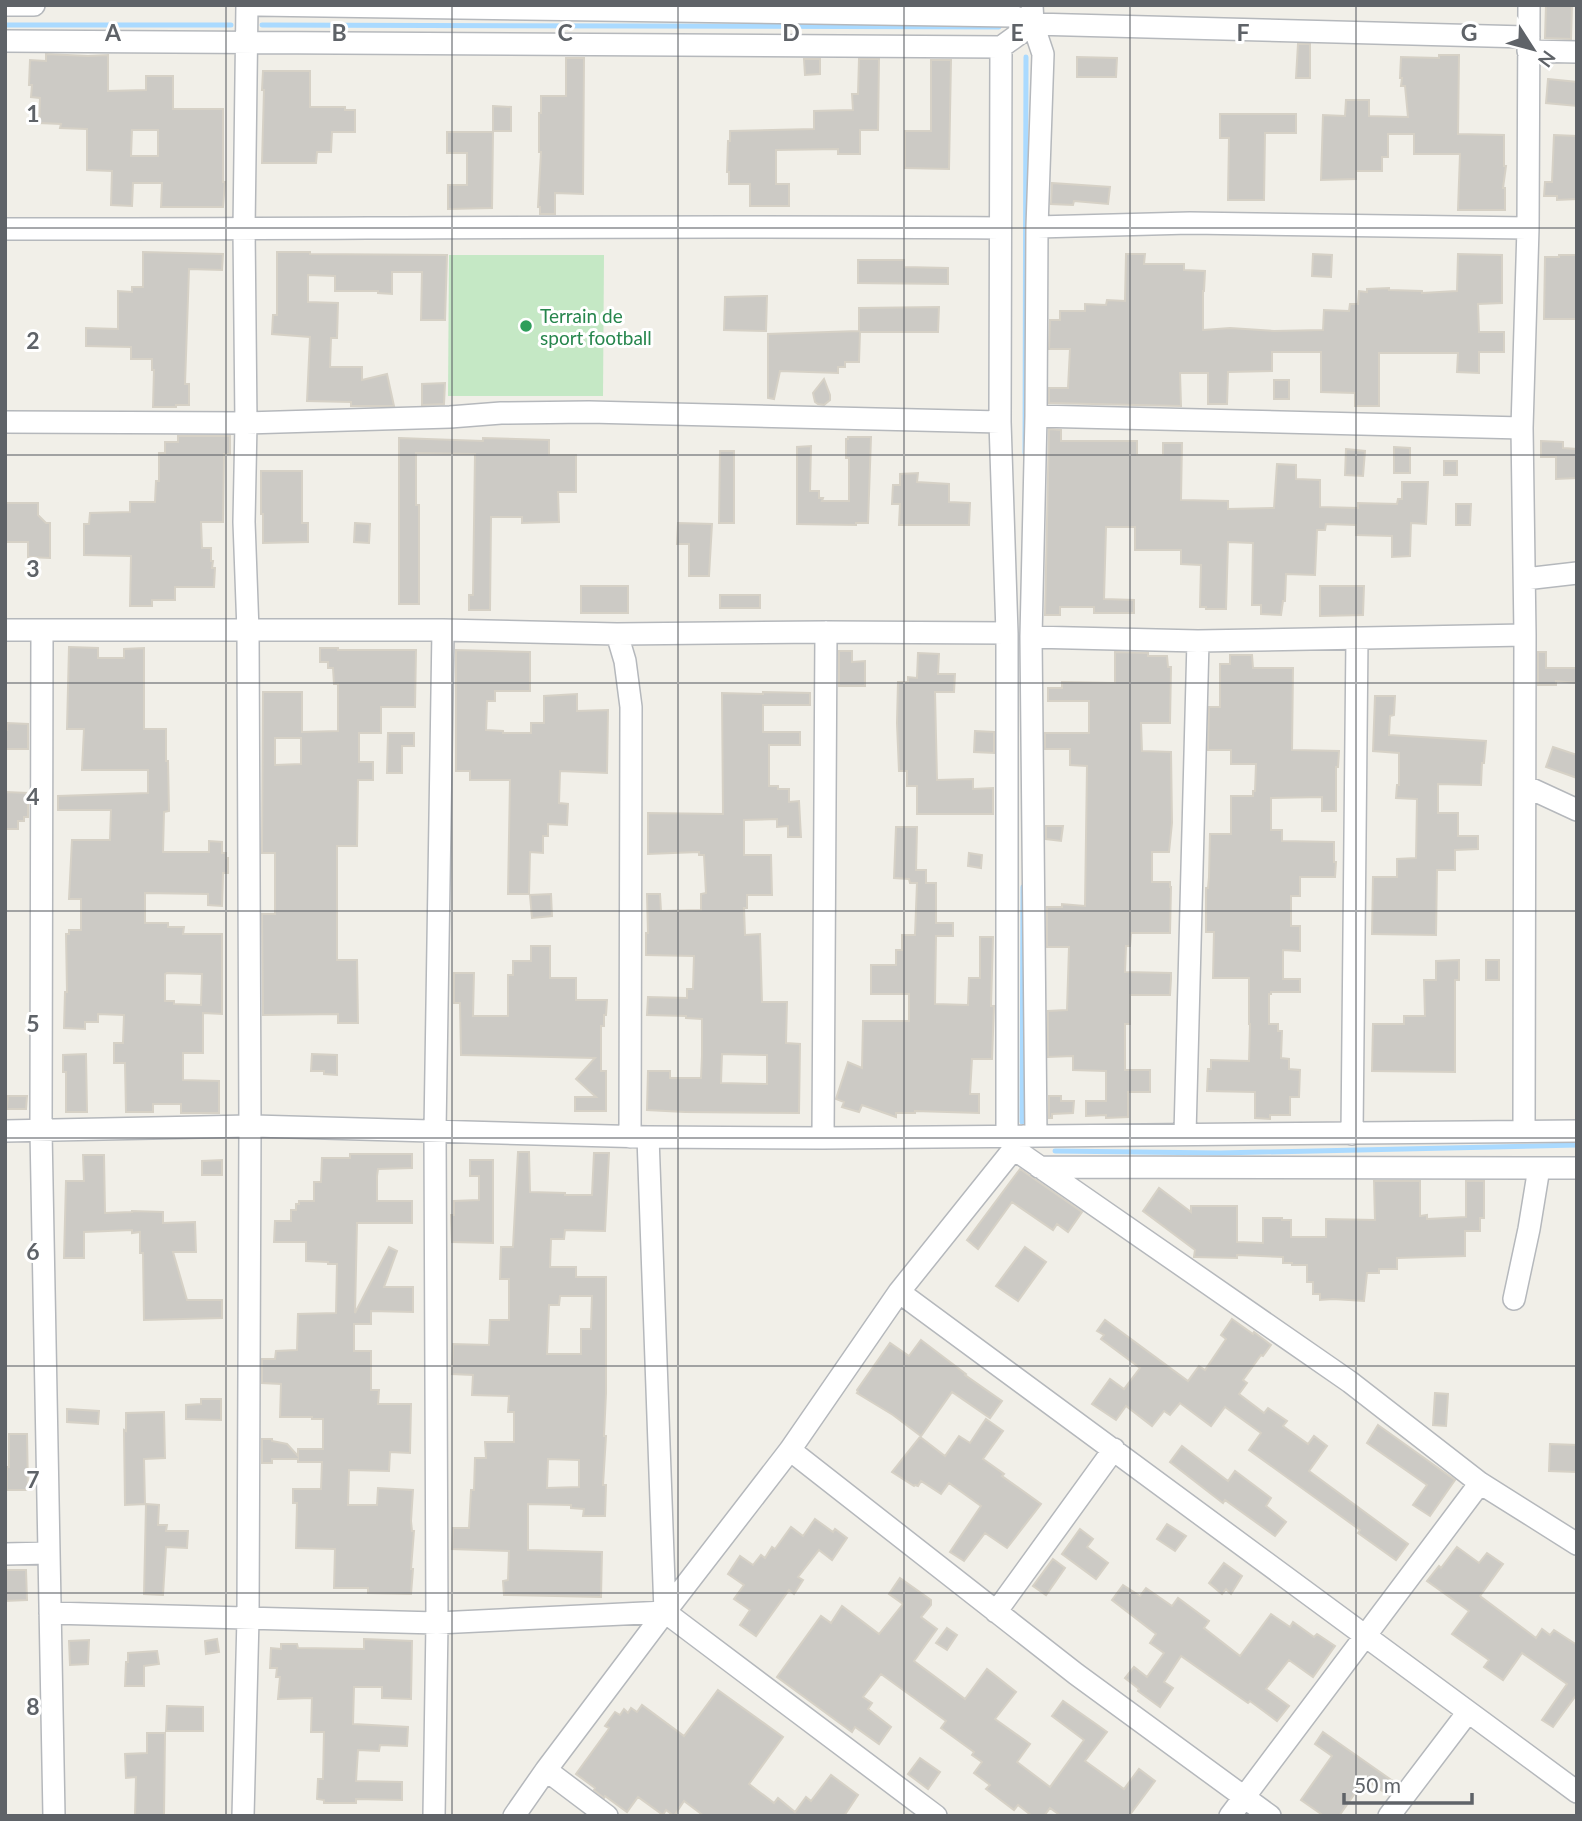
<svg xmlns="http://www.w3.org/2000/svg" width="1582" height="1821" font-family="Lato,sans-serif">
	<rect width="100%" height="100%" fill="#f1efe8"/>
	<path fill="#c5e8c5" d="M449 255H604L603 396H448Z"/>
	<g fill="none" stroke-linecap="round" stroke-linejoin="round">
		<path stroke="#aadaff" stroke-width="5" d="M5 25H231
			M262 25 999 27
			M1025 453 1026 57
			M1022 1122 1023 887
			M1055 1151 1220 1153 1577 1145"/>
	</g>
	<path fill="#cccac5" stroke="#d6d1c6" stroke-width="2" fill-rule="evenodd" d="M1546 5H1572L1571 39 1545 38Z
		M1298 44H1310V78H1296Z
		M46 54 88 56 108 55V91L146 90V76H173V109H223V182H225L223 207H161L162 183H133L132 206 111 205 112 171 87 170V129L60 128 61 124 39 123 40 98 31 97 32 85H29L30 60 46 61ZM132 130H158V156H131Z
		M1439 55H1459L1458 134 1504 135V166H1506L1503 188H1505V210H1458L1460 154H1414V134H1388V157H1382V171H1356V179L1321 180 1323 115 1345 116 1346 100H1369V116L1408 117 1405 86H1401L1402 78H1400L1401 57 1439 58Z
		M1077 57 1117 58 1116 77H1077Z
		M566 58H584L583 194 555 193V214H540V207H538L541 152H539V113H541V96H566Z
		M804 59H820V74L805 75Z
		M859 59H879L878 130H860V154H838V149L776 150V184H789V206H750V184H729V172H727L728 141H730V131L814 129V111L853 110 852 94H858Z
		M931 60H951L949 169 905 168V131H931Z
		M263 71H310V107H345V110H355V132H332L331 152H317L316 163H262L264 90H262Z
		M1548 79 1577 82V106L1546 103Z
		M493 106 511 107V131H493Z
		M1220 114H1296V133H1265L1264 200H1228L1229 138H1220Z
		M447 132H493L492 208 448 209V185H467V153H447Z
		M1554 135 1577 136V199L1557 200V196H1544L1545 182H1552Z
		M1052 183 1110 187 1108 204 1074 201 1073 205 1051 204Z
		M143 252 223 254 222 270 189 269 185 384H189V405H176V407H153L154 370H152V359H131V347L86 346V328L118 329V291L132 292V287H143Z
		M277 252H310V254L447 255 445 320H421L422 272H392V294L378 293V291H335V276L308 275V302L338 303 337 338H331L330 367H362V380L387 374 394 406H351V402L307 401 310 337 272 334 273 315H277Z
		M1126 254H1145L1144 264H1184V270L1205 271 1204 291H1203V330L1230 328 1274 331 1323 330 1324 310 1349 311 1350 304H1358L1359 291 1367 292V289L1389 288V290L1422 291V293L1457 291 1458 254 1502 255V303L1478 304 1479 332H1504V352H1479V373L1457 372 1458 353H1379V406H1355V393L1321 392V352H1272V371L1228 372 1227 404H1208V373H1180L1181 406 1049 403V388H1068L1070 349H1049L1050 320H1060V311H1085V304L1106 305 1107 300 1125 301Z
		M1313 254 1332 255 1331 277 1312 276Z
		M1559 255H1577V319H1544L1545 257H1559Z
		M858 260H904V267L948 268V284L858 283Z
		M767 296 766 331 724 330 725 297Z
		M939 307 938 332H860L859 362H845V367H838V373L780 371 774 399 768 398V334L859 331V308Z
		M824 379 830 395V400L824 405 818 404 815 402 813 393Z
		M1274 380H1289V399H1274Z
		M445 383 444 404 422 405V384Z
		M1049 429 1061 430V441H1137V455H1163V443H1182L1181 500 1228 501V509L1274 508 1277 464 1296 465V479L1320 480V507L1358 508V503L1397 504 1398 499H1402V482H1428L1426 524 1411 523 1410 556 1392 557V536L1356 535V525L1326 524 1325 530H1317L1315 575 1286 574 1285 601H1283L1281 615 1261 614V605H1252L1253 543 1228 542 1226 609H1206V607H1200L1201 565 1181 564V550H1135V527H1106L1104 599 1134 600V613H1094V607H1060V615H1045Z
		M178 436H230V454H224L223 522H201L202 548H211V561H213L212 568H215L214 587H175V600H152V606H130L131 556 84 555V524H89L90 513 130 512V502H155L156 481H159V453H165V442H178Z
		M848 437H871L868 523H856V525L797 524V447L811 446 810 491H819V498H823L822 501H849V458H846V439H848Z
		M399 438 483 441V438L549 440V455H576V492H558L559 522 522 523V517H491L490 610H469V595H473L475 454 416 453V505H419V604H399Z
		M1541 441 1563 442V448L1577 449V478L1556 479V457H1541Z
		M1394 447 1410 448V473H1394Z
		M1346 449 1365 451 1363 476 1345 475Z
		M720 451H734V523H719Z
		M1444 461H1457V475H1444Z
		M261 471H302V523H308V542L263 543V514H261Z
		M918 473 917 482 949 484V502L970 503 969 525H899L900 504H892L893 485H900V474Z
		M5 503H38V515L46 523H50V558L28 557V542H5Z
		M1456 504H1471L1470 525H1456Z
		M355 523 370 524 369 543 354 542Z
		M678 523 712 524 709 576H689V544H677Z
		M581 586H628V613H581Z
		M1320 586H1364L1363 615 1320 616Z
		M720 595H760V608H720Z
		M69 647 98 648V658H124V649L144 648V729H166V761H168L169 811 164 812 163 852H209V841L222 842V853H226V858H228V873H223L222 906 208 905V894L145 893V923H168V927H184L183 934H222V1014L203 1013V1053H183V1080L219 1081V1113H181V1104H153V1112H126L125 1063H114V1043H123L124 1015 98 1014V1022H85V1029L64 1028 65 992H67L66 934H69V930H81V899H69L72 840H110L111 810H58V796L148 793V770H82L84 729H67ZM167 973 202 974 201 1005 174 1004V1001H165V974Z
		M320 648H338V650H416L415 707H381V733H359V762H373V780H358L357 846H337V960H357L358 1023H338V1014L263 1015 262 914H275V853H262L263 692H302V732L338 731V684H334L333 668H328V662H320ZM275 738H301V764L275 765Z
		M456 650 530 652V691H495V701H487L486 730 503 731V733H531V723H544V696L577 694V711L608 710 607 773 560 771 559 803 568 804 567 825 548 824V836H543V853L530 852 529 894H508L510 780H470V771H456Z
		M839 651H852V662L865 661V686H839Z
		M1115 652 1148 653V656H1167L1168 667H1171L1170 723H1141L1142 751 1171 752 1172 823 1169 852H1152V882H1170V887H1171L1170 933H1131L1130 946H1126L1125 972 1171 973V979L1170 995H1130V1024H1125V1070H1150V1092H1128V1117L1106 1118V1115L1086 1116V1101H1106V1071L1073 1070V1056L1048 1057V1011L1067 1010 1069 947H1047V907H1062V904L1085 906 1087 766 1070 765V749H1045V733H1089V701H1048V688H1062V682L1115 683Z
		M1538 652H1546V668H1577V683L1556 681V685H1538Z
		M918 653 939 654 938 674H955L954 692H935L937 780 973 779V789L993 788V814H917V786H907V771H899L897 723 898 682H908V677L917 678Z
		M1230 655H1252L1253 668H1293L1292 750 1339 751 1338 767H1336V811H1322V797L1271 798V830H1282V841L1334 842V862H1336L1335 877H1300V896H1291V926H1300V951L1283 950V979H1300V992H1271V994H1269V1024H1278V1031H1282L1281 1058 1289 1059V1069L1300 1070 1299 1097H1290V1115H1270V1119L1255 1118V1092L1207 1091 1208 1069H1211V1060L1249 1061 1250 1024H1249V978H1213L1214 932H1206V888H1208L1209 877 1210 834H1231V796H1253V791H1255L1256 764H1231V750H1208L1209 707H1220V664H1230Z
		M763 692 810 693V705H763V732H800V745H769V786H778V789H789V802L799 801 801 837H788V826L777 827V819L744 820V855H771L772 895H747V908H744L745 935 760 934 762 1002H787L786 1043 800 1044 799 1113 685 1112 647 1110 648 1071H670V1078H701L702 1056V1019L686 1018V1016L647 1015 648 997 687 998V989H693L694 956 646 955V933H648L647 894H660L661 911 701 910V894L706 893 704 855H699V852L648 854V813L723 814 722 693 763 694ZM722 1054 767 1055V1084L721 1083Z
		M1375 696H1395L1394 715 1390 716 1389 735 1486 741 1484 763H1482L1481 785 1438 784V813H1458V836H1478V849L1455 850V870H1437L1436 935 1372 934 1373 877H1397V859L1416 858 1417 799 1396 798 1397 785H1399V753L1373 751Z
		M7 723 28 724V749H5V730H7Z
		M975 731 994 732V753L974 752Z
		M388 733H414V746H402V773H387Z
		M1553 747 1577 755V778L1546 767Z
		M5 792 28 793V817H24V821H18V829H5Z
		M1046 826H1063L1061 841 1046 839Z
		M896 827H917L916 870H926V883H936V923H953V936H936L935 1004 968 1005 969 978H980V937H993L991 1006H994L992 1059H972L970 1094H979V1113L915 1111V1113H896V1117L862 1105 859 1112 842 1107 844 1102 836 1099 848 1062 862 1068 863 1021H909V994H871V965H896V950H902V935H915L917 883H910L909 879 894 878Z
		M969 853 982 855 981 868 968 866Z
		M551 894 552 916 532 918 530 895Z
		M531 946H550V978H576V1000H607L606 1015H604V1026H601V1071H606V1111H575V1097H596L576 1079 595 1058 461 1055 460 1003H454V973H474L473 1016H508V975H513V961H531Z
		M1459 960V980H1455V1072L1372 1071 1373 1024H1404V1016H1425L1424 980H1436V961Z
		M1486 960H1499V980H1486Z
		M86 1054 87 1112H66V1072H63V1055Z
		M312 1054 337 1055V1075L324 1074V1071H311Z
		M8 1096H27L26 1109H7Z
		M1049 1096H1061V1101H1074L1073 1113 1052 1114V1118H1049Z
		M518 1152H529L530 1192 565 1193V1195H592L594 1153H609L605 1231 565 1230 564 1239H551L550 1267H576V1277H606V1393L604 1436H606L603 1485H606L605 1516H583L584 1509 571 1508V1505L528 1504V1550L602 1552 601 1597 504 1595 503 1581 508 1580 509 1551 452 1549 453 1528H469L471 1490H474L475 1458H486L485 1442H514V1412H508L509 1396 472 1395 473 1375 452 1374 453 1344 489 1345 490 1320H509V1279H500L501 1247H513ZM560 1296H592L591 1329H581V1354H547L549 1305H559ZM548 1459 579 1460V1487L547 1488Z
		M350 1154H412V1168L378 1169 377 1176V1201H412V1223H357L355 1313 389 1247 397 1251 384 1287H413V1312L371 1311V1324H354V1351H371V1390H379L378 1404H411L410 1453 390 1452 389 1471 349 1470 348 1505H377L378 1488 413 1490 411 1521 412 1531H414L411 1569H413L411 1594 368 1593V1588H334L335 1549 296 1548 297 1503H293V1489H321L322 1462H298V1459H272V1463H262V1439H272V1441L287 1444 298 1456V1449H323V1419H312V1417H280L281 1384 262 1383V1359H275L276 1351 297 1350 298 1314 336 1313 337 1264H328V1262L306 1261V1242H274L275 1221H291V1210H296V1204H299V1201H314V1182H321L322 1158H350Z
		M83 1155H104L105 1213 132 1212V1211L163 1212V1223L195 1222 196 1252H173L187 1300H222V1318L144 1320 143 1253H140V1232L132 1233V1230L84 1232V1258H64L66 1181H84Z
		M222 1160V1175H202V1161Z
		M470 1160H493V1243L452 1242 451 1215H454V1201L479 1200V1176H470Z
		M1020 1169 1082 1212 1068 1232 1057 1224 1053 1230 1012 1202 978 1249 967 1240Z
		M1374 1181H1420V1216L1427 1215V1219L1466 1217V1181H1484V1218H1480V1231H1465V1256L1397 1258V1269H1379V1273H1367L1364 1301 1333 1299 1320 1300V1294H1313V1282H1307V1265H1292V1263H1283V1257L1237 1255V1258L1194 1257 1195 1250 1143 1211 1159 1188 1191 1212V1206H1237V1242L1263 1243V1218H1282V1220H1291V1237H1326V1219L1375 1220Z
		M1025 1247 1046 1262 1018 1301 996 1286Z
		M1232 1319 1253 1334 1254 1332 1271 1345 1263 1356 1261 1355 1243 1380 1247 1383 1239 1394 1264 1413 1268 1408 1287 1421 1283 1426 1308 1444 1314 1436 1327 1446 1309 1471 1408 1544 1396 1560 1358 1533 1360 1530 1249 1450 1261 1433 1225 1407 1211 1426 1180 1403 1170 1415 1164 1411 1152 1426 1126 1406 1116 1420 1092 1404 1110 1379 1124 1389 1140 1368 1101 1339 1104 1335 1097 1331 1105 1320 1188 1381 1199 1366 1205 1370 1226 1339 1221 1335Z
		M921 1340 966 1374 965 1375 1002 1401 990 1418 952 1392 921 1436 893 1415 857 1393 858 1392 857 1390 890 1343 909 1356Z
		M1435 1393 1448 1394 1446 1426 1433 1425Z
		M201 1399H221V1420L186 1419V1405L201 1404Z
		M67 1409 99 1411 98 1424 67 1422Z
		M164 1412 165 1458 144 1459 145 1504 125 1505 124 1430 126 1431V1413Z
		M986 1419 1003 1431 983 1459 1004 1474 1002 1476 1041 1504 1007 1548 985 1533 964 1561 950 1552 981 1506 949 1483 941 1494 921 1481 918 1486 915 1485 914 1486 892 1472 920 1437 945 1456 959 1436 970 1443Z
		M1378 1425 1455 1480 1430 1516 1413 1505 1427 1485 1367 1443Z
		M9 1434H27L28 1490H7V1467H9Z
		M1550 1444 1577 1445 1576 1472 1549 1471Z
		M1182 1446 1228 1481 1235 1471 1271 1498 1266 1506 1286 1522 1275 1536 1225 1500 1223 1503 1206 1490 1170 1462Z
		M146 1504 159 1505 158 1525H167L166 1531H188L187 1548 166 1547 163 1595 144 1594Z
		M815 1519 833 1532 835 1529 847 1538 832 1560 819 1550 798 1577 803 1580 794 1594 789 1590 756 1636 740 1625 750 1610 734 1599 744 1585 728 1574 740 1556 753 1565 761 1555 765 1558 772 1547 775 1549 791 1527 803 1536Z
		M1167 1524 1186 1536 1175 1551 1157 1539Z
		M1080 1529 1093 1539 1087 1547 1108 1563 1096 1579 1062 1554Z
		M1457 1547 1479 1563 1487 1553 1503 1564 1480 1596 1536 1638 1542 1629 1550 1635 1554 1630 1577 1645V1694L1553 1727 1542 1720 1567 1684 1522 1653 1503 1680 1484 1667 1489 1660 1452 1634 1469 1611 1427 1581 1439 1566 1441 1568Z
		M1053 1559 1065 1568 1046 1595 1033 1586Z
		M1224 1563 1242 1576 1231 1594 1226 1589 1222 1594 1209 1583Z
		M5 1570H26L27 1600 5 1601Z
		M900 1578 931 1600V1605L921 1617 937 1629 914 1661 965 1699 987 1669 1016 1692 995 1719 1030 1744 1017 1762 1050 1787 1084 1740 1052 1716 1063 1701 1096 1724 1107 1732 1085 1761 1124 1789 1139 1769 1155 1781 1129 1816H1061L1050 1808 1044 1816H1032L1018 1805 1014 1810 986 1789 990 1785 974 1773 982 1762 972 1755 974 1752 941 1728 946 1721 881 1674 863 1697 872 1703 868 1709 891 1727 879 1744 855 1727 852 1732 777 1677 821 1616 831 1623 842 1606 879 1634 903 1604 889 1594Z
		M1123 1585 1140 1596 1146 1588 1172 1606 1178 1598 1209 1621 1204 1628 1240 1656 1271 1614 1290 1627 1293 1622 1314 1637 1317 1634 1335 1646 1313 1677 1289 1660 1266 1689 1289 1706 1277 1721 1250 1701 1248 1703 1181 1656 1164 1682 1173 1688 1160 1707 1138 1691 1139 1689 1125 1678 1134 1667 1147 1677 1164 1653 1150 1643 1156 1634 1112 1600Z
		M947 1628 957 1635 947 1650 936 1643Z
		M217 1639 219 1652 206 1654 205 1641Z
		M364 1639 412 1641 411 1699 382 1698V1687H354L353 1724 408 1727 407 1746 380 1745 379 1751 358 1750 356 1781 402 1782V1800L356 1799V1803H324V1800L317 1799 318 1779H323L324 1732H311L312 1698 278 1699 280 1677H276L277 1668H270L271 1648 281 1649V1644H297L298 1648 364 1649Z
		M89 1640 88 1664 70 1665 69 1641Z
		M157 1651 159 1664 144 1666V1686H125L126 1662H128V1653Z
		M718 1690 783 1737 749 1784 774 1803 778 1798 795 1812 806 1797 811 1801 831 1775 858 1795 844 1816H704L684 1801 674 1816 666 1810 663 1815 638 1797 627 1812 605 1796 604 1798 594 1790 595 1788 576 1774 608 1730 609 1728 605 1726 615 1712 620 1715 624 1709 628 1713 631 1708 637 1712 642 1705 684 1736Z
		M167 1706 203 1707V1731H166Z
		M1323 1732 1397 1784 1388 1795 1365 1779 1339 1816H1324L1301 1800 1332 1756 1315 1744Z
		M147 1733H165L164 1816H135L136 1777 126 1778 125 1754 147 1753Z
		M920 1758 940 1772 928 1789 908 1774Z"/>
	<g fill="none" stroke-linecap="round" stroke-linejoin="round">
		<defs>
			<path id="minor" d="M5 5H34
				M258 5 1013 16 1033 24 1529 37
				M1033 24 1043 54 1037 227 1036 416 1031 637 1036 1136
				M5 41 1001 47
				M1528 51 1577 52
				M1037 227 1190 223 1528 228
				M5 229C337 229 669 225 1000 228
				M1036 416 1522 428
				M5 422 246 423 450 417 501 413 589 412 1000 422
				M1525 579 1577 573
				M5 630H443L617 634 826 632 1007 633
				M42 630 41 1131 54 1816
				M617 634 625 661 631 707 630 1137
				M1031 637 1198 641 1525 635
				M1525 786 1577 810
				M1524 1130 1525 635 1522 428 1528 228 1529 5
				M5 1131 250 1126 648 1137 823 1138 1577 1131
				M1185 1134 1198 641
				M1352 1134 1357 638
				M1007 1136V633L1000 422 1001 47 1033 24 1032 5
				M648 1137 665 1612
				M823 1138 826 632
				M1014 1149 1350 1382 1480 1483 1577 1544
				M1039 1167 1577 1168
				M899 1292 1577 1792
				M1514 1299 1529 1229 1539 1168
				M790 1450 1076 1674 1270 1816
				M5 1554 49 1553
				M996 1612 1114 1449
				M50 1613 437 1623 665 1612 936 1816
				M546 1770 607 1816
				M243 1816 248 1618 250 1126 248 631 244 522 246 423 244 229 247 5
				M434 1816 437 1623 435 1131 443 630
				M514 1816 546 1770 665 1612 790 1450 899 1292 1024 1136
				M1230 1816 1480 1483
				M1389 1816 1468 1712"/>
		</defs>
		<use href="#minor" stroke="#b5b8bc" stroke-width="24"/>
		<use href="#minor" stroke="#fff" stroke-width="21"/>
	</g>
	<path fill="none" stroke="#5f6368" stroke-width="2" stroke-opacity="0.55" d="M226 5V1816M452 5V1816M678 5V1816M904 5V1816M1130 5V1816M1356 5V1816M5 228H1577M5 455H1577M5 683H1577M5 911H1577M5 1138H1577M5 1366H1577M5 1593H1577"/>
	<circle fill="#2e9e5b" stroke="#fff" stroke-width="2.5" cx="526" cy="326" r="7"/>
	<g text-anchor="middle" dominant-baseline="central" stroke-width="6" stroke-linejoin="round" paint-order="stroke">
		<g font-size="19" fill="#27864d" stroke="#fff" text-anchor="start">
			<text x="540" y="315">Terrain de<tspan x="540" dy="22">sport football</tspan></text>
		</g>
	</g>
	<g font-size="23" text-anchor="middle" font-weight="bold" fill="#5f6368" stroke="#fff" stroke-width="6" stroke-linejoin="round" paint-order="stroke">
		<text x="113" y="41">A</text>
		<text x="339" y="41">B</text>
		<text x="565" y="41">C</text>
		<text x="791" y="41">D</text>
		<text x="1017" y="41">E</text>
		<text x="1243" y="41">F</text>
		<text x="1469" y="41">G</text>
		<text x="33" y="122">1</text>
		<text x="33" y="349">2</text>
		<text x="33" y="577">3</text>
		<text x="33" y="805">4</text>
		<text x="33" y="1032">5</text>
		<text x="33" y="1260">6</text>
		<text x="33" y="1488">7</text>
		<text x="33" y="1715">8</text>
	</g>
	<rect width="1582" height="1821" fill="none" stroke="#5f6368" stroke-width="14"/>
	<g transform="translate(1533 49) rotate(126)" stroke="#ffffff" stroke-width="5" paint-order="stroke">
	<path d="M0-5L12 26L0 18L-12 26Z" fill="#5f6368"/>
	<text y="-10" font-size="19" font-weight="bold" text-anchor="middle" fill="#5f6368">N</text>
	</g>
	<path d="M1344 1793v10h128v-10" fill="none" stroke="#5f6368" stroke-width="3.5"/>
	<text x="1354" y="1793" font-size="21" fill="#5f6368" stroke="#ffffff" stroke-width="5" paint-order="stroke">50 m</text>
</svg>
